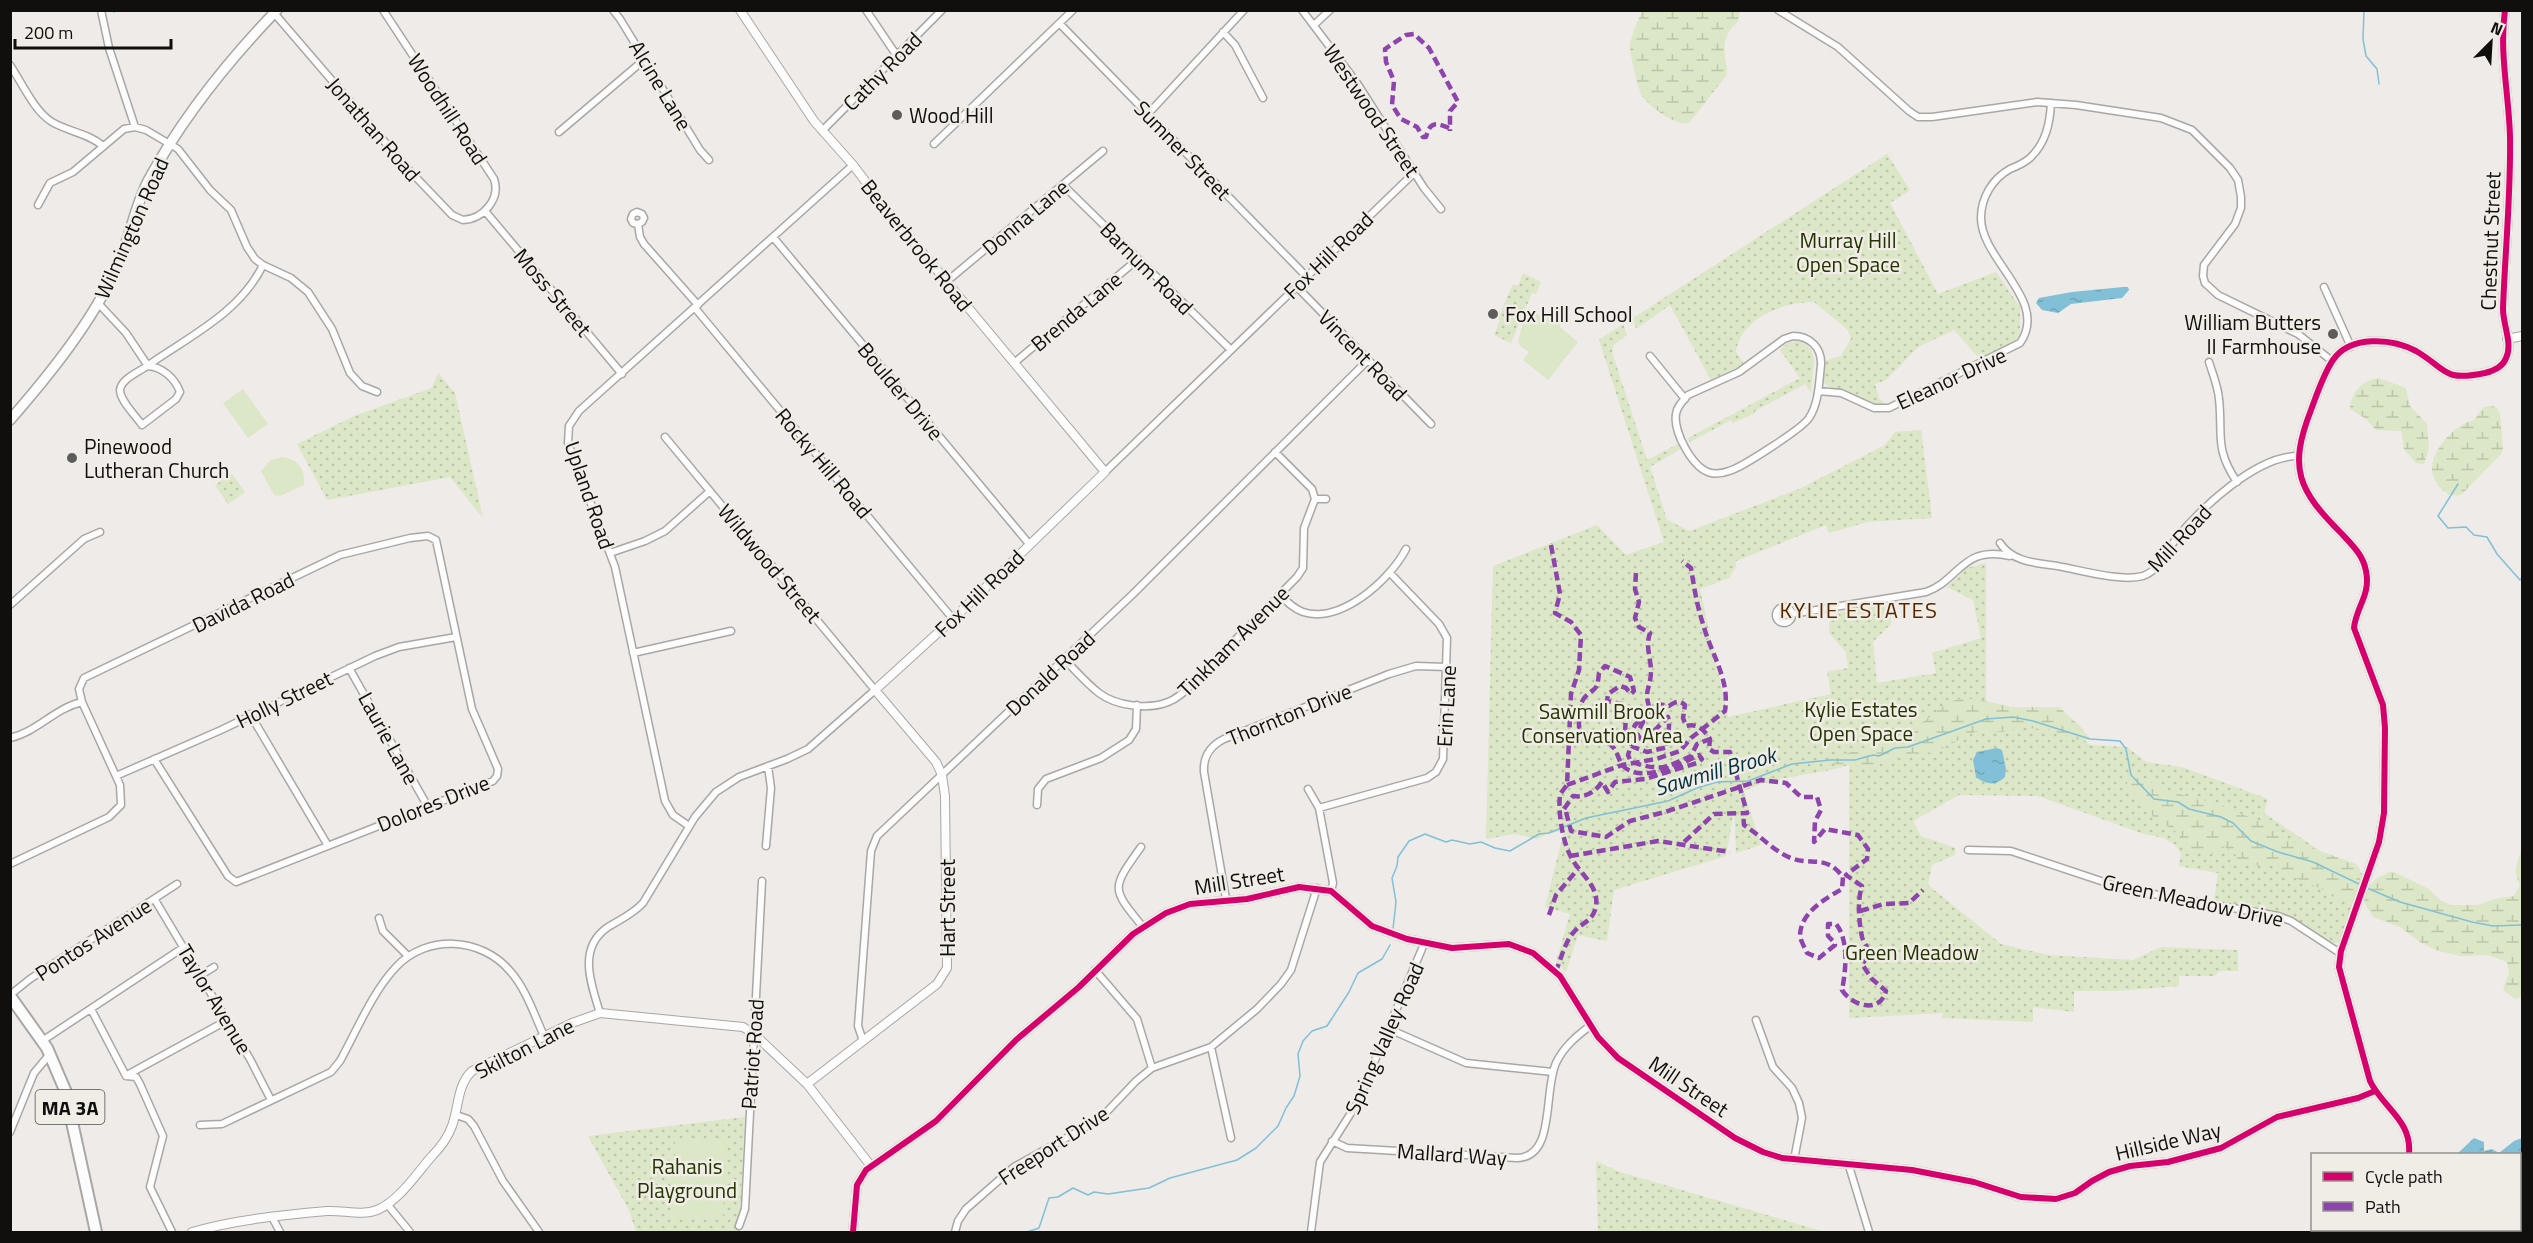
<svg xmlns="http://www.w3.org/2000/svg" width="2533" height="1243" font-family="'Titillium Web',sans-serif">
	<defs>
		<pattern id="grass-dots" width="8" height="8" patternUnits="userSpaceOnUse" patternTransform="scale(1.5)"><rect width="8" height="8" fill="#dbe7c6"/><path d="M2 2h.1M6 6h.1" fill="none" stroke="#bbc5a9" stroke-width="1.8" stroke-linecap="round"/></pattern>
		<pattern id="wetland-marsh" width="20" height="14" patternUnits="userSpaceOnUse" patternTransform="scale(1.5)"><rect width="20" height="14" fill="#dbe7c6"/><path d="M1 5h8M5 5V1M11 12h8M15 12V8" fill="none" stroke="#bbc5a9"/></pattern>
		<pattern id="water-ripples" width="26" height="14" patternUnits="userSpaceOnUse" patternTransform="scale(1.5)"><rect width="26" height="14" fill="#81c0d6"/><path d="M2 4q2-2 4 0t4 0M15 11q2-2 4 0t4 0" fill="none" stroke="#6ea4b6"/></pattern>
	</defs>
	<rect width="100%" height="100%" fill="#eeebe8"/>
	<path fill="url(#grass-dots)" d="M1887 154 1910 190 1890 203 1938 294 1996 272 2020 307V332L2015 342 1981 360 1954 330 1918 347 1886 380 1875 384 1879 398 1885 404 1872 405 1830 387 1823 382 1824 361 1841 356 1851 339 1848 330 1814 302C1782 302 1741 318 1736 352L1744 364 1711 380 1670 305 1636 329 1633 318Z
		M1523 273 1541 282 1536 294 1532 293 1511 343 1494 335 1500 320 1498 319 1513 284 1518 286Z
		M1623 324 1627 335 1614 345 1612 352 1647 460 1680 443 1682 448 1650 467 1667 520 1690 531 1801 488 1885 445 1895 432 1921 430 1932 518 1867 522 1829 533 1826 525 1736 561V566L1729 578 1700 589 1728 717 1831 694 1827 672 1848 668 1846 652 1829 633 1830 614 1890 604 1891 624 1873 642 1877 683 1936 673 1932 653 1981 638 1973 600 1947 587 1967 568 1986 563V718L2046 723 2078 736 2091 745 2127 747 2146 762 2182 767 2268 799 2264 813 2335 861 2363 874 2339 942 2333 943 2283 914 2214 900 2218 873 2179 866 2181 853 2175 845 2164 838 2144 834 2038 796 1959 795 1913 821 1921 836 1955 848V855L1932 865 1928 885 2001 944 2048 955 2133 960 2161 947 2238 950V971H2220L2214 976H2179V986L2117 991H2074V1012L2033 1007V1022L1942 1018 1943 1013 1849 1018V765C1814 776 1777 775 1744 791L1761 845 1736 853 1734 811 1726 856 1614 890 1607 941 1578 935 1566 972 1556 962 1570 914 1545 907 1564 831 1549 833 1537 839 1515 834 1486 839 1493 566 1597 525 1626 555 1664 542 1599 340Z
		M1795 341 1805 343 1812 351 1814 360 1811 393 1805 384 1755 411V413L1733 423 1731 420 1690 442 1688 438 1800 378 1780 350 1788 343Z
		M438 373 455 393 483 518 450 477 327 500 297 444 354 416 432 388Z
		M232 474 245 492 228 504 215 485Z
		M745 1117 739 1232H636L629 1210 588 1136Z
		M1596 1161 1620 1172 1825 1232H1598Z"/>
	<path fill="url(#wetland-marsh)" d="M1642 11H1740L1738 22C1727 29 1723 43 1725 57 1725 64 1729 68 1726 76L1689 123C1675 126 1650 107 1642 96 1639 91 1629 51 1630 46 1631 35 1638 21 1642 11Z
		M2378 378 2406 388 2410 406 2427 424 2429 448 2424 464 2416 463 2404 449 2401 431 2376 430 2366 419 2350 409C2350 393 2363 380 2378 378Z
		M2492 406 2497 408 2500 414 2503 448 2501 454 2462 494C2447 501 2431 481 2432 467 2433 449 2456 423 2473 421L2483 407Z
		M1959 699H1977L2012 707H2059L2081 727 2090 739 2082 741 2047 729 2021 728 2002 732 1983 730 1975 732 1935 752 1909 754 1872 767 1835 764 1830 760 1837 755 1868 749 1914 729 1947 703Z
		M2129 770H2133L2142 778 2172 792 2215 803 2266 824 2281 837 2356 864 2360 869V880L2353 900 2336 899 2322 889 2295 878 2276 866 2240 865 2235 854 2225 847 2208 855 2191 851 2178 833 2153 817 2149 809 2134 795 2127 784Z
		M2522 851V997L2515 999 2503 990 2509 973 2507 962 2488 955 2460 956 2436 950 2420 942 2400 927 2373 917 2364 902 2367 888 2377 878 2392 871 2429 889 2440 900 2451 905H2478L2494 899 2514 896 2520 885C2513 873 2516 863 2522 851Z"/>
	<path fill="#dbe7c6" d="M1530 312 1560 322V327L1578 342 1548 380 1523 360 1529 352 1520 346 1518 341 1525 316Z
		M243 389 268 424 248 438 223 403Z
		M282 457C298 459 306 469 304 485L280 496 274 495 261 471 271 460Z
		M675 1139 725 1141 723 1220 673 1218Z"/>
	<path fill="url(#water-ripples)" d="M2123 287H2128L2129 290 2122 298 2071 304 2058 313 2042 310 2036 303 2039 298 2072 292Z
		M1997 748 2002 750 2006 769 2005 777C1996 786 1986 785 1976 777L1973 760 1977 752Z
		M2474 1138 2484 1142V1151L2492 1149 2499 1153 2514 1141 2522 1138V1173L2520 1170V1154H2457Z"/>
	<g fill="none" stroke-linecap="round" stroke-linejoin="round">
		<path stroke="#81c0d6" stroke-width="1.5" d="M2364 10 2363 39 2366 56 2377 69 2379 84
			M114 12 117 10
			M2458 484 2438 516 2448 528 2466 527 2474 535 2487 537 2497 554 2520 580 2522 578
			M2367 888 2400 902 2472 922 2493 926 2522 925
			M1393 929 1396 902 1392 878 1397 866 1398 857 1409 841 1425 834 1446 842 1452 840 1470 844 1481 842 1495 848 1510 851 1539 834 1549 833 1586 818 1668 801 1697 788 1717 782 1748 781 1792 764 1830 760H1855L1873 755 1879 756 1895 748 1908 747 1986 719 2013 717 2033 721 2090 739 2120 741 2126 749 2131 775 2154 799 2178 802 2189 809 2221 817 2233 823 2251 841 2278 852 2313 862 2359 884
			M1027 1232 1039 1228 1049 1198 1058 1197 1073 1188 1088 1195 1094 1192 1108 1194 1149 1188 1170 1178 1237 1160 1256 1148 1278 1126 1286 1108 1294 1096 1300 1076 1298 1054 1303 1041 1312 1031 1327 1026 1349 992 1358 973 1382 959 1390 945"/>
		<defs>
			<path id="minor" d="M101 10 109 48 135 127
				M613 10 620 19 700 150 709 160
				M866 10 897 56
				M1302 10 1357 83 1424 188 1441 209
				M1778 10 1838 47 1909 111 1918 117H1932L2037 102 2076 105 2161 118 2192 130 2230 168 2238 180 2241 197V208L2235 224 2204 265 2203 276 2205 283 2218 295 2298 334 2332 361
				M274 13 408 169 452 215 463 220C483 219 501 199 494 179L383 10
				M1060 24 1306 276
				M1314 25 1330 10
				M1223 32 1235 45 1263 98
				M10 65C22 83 34 111 52 122 69 132 88 133 103 146
				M1148 114 1244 10
				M822 131 942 10
				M559 132 645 59
				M934 144 1073 10
				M1063 185 1231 350
				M38 205 50 183 73 172 124 129 135 127 146 130 178 149 210 190 231 210 247 247 255 259 263 265 291 278 308 292 332 329 350 373 362 386 377 392
				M485 211 622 374
				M638 224 633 223 631 219 633 214 637 212 642 214 644 218 642 222 638 224 640 237 644 244 698 305
				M773 237 1030 545
				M946 282 1103 151
				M1296 286 1431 424
				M2324 287 2351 347
				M98 303 126 333 148 366
				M695 308 953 619
				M1793 336C1810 336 1822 348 1821 365 1819 382 1819 403 1809 418 1803 428 1741 468 1729 471 1724 473 1717 474 1711 473 1693 469 1673 432 1676 414 1677 406 1683 401 1688 395L1739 372 1784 339Z
				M1650 356 1685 399
				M2209 362C2213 375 2218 386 2219 399 2223 435 2214 448 2237 482
				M1014 363 1138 259
				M148 366C162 367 175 378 180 392L176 399 142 425C136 416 120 401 120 390 121 379 139 372 147 366 188 337 240 313 263 265
				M1818 391 1841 393 1874 408H1889L2020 343C2050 301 1981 260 1981 218 1981 198 1992 179 2010 169 2018 166 2024 163 2030 158 2046 143 2050 123 2051 103
				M1275 452 1312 489 1315 499H1326
				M1105 472 1415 172
				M2000 543C2012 562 2036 563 2057 566 2081 570 2120 582 2143 576 2160 570 2166 552 2176 539 2201 508 2256 456 2298 456
				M610 553 645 541 665 531 710 491
				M1280 595C1287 602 1294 609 1303 612 1341 624 1390 580 1406 549
				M10 605 84 539 100 532
				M1776 615a8 8 0 1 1 16 0a8 8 0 1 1-16 0Z
				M1792 614 1926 592C1960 580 1962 545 2010 556
				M633 653 731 631
				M1065 660C1076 671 1087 684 1099 693 1116 706 1148 710 1168 702 1177 699 1184 692 1191 685L1297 577 1303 568 1304 528 1315 499
				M349 668 428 807
				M250 714 327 844
				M10 738C37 732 55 708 82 702
				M116 776 221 730 375 656 399 647 456 637
				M1308 789 1319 808 1333 883 1331 891
				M1037 805 1038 789 1046 779 1101 758 1129 740 1136 729 1137 705
				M1319 808 1427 778 1436 772 1443 759 1447 638 1439 624 1390 573
				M689 826 673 815 665 801 615 567 568 443 569 426 579 411 853 165
				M766 846 771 788 768 766
				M1141 847C1111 889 1111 888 1143 927
				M1968 850 2011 851 2125 889 2278 916 2291 921 2340 953
				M10 864 109 817 121 805 120 785 82 702 79 689 84 678 340 555 410 538 428 536 436 540 472 709 498 769 497 776 493 781 236 882 228 876 154 759
				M1226 899 1204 772C1203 756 1210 746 1224 739L1389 674 1416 666 1447 667
				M155 900 250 1059 271 1100
				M379 918 383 931 408 956
				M1095 970 1137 1019 1152 1068
				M201 975 214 967
				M10 995 30 979 177 884
				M91 1009 126 1076
				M600 1013C591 984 577 948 608 927 621 919 633 914 643 903L695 817 716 792 739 777 787 759 808 749 875 690 665 437
				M1756 1020 1773 1067 1792 1088 1799 1103 1802 1118 1794 1160
				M1389 1029 1466 1063 1553 1072
				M42 1041 184 947
				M863 1041 858 1026 871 851 877 836 1133 594 1368 360
				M1211 1047 1231 1138
				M127 1075 226 1021
				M126 1076 136 1077 140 1084 163 1136 150 1187 172 1232
				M456 1115 468 1119 474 1126 503 1181 539 1232
				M200 1125 222 1124 331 1072 340 1061C356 1032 373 991 396 967 427 934 481 937 510 971 526 989 534 1014 544 1036
				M10 1132 34 1073 50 1054
				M1332 1141 1347 1148 1517 1158C1556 1157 1543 1093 1556 1063 1564 1046 1577 1036 1591 1025
				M1849 1166 1869 1232
				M387 1204 410 1232
				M272 1217 280 1232
				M739 1226 745 1209 762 881
				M955 1232 958 1221 966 1209 1014 1167 1100 1119 1136 1081 1152 1068 1211 1047 1257 1009 1281 984 1291 970 1317 888
				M1311 1232 1320 1162 1356 1105 1424 944"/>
			<path id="tertiary" d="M740 10 814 121 853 165 891 215 1105 472 953 619 875 690 936 762 942 775 945 796 947 968 937 984 807 1084
				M2507 339 2522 336
				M2409 1154C2412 1120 2383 1108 2370 1081L2339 967 2341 951 2379 842 2384 813 2385 728 2383 705 2354 628C2356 607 2371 595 2366 571 2363 555 2353 546 2342 534 2298 490 2288 469 2311 410 2317 394 2323 375 2333 360 2350 335 2392 338 2416 351 2447 369 2442 382 2485 373 2493 371 2503 367 2506 358 2513 344 2503 325 2503 309 2505 252 2511 194 2510 137 2509 95 2499 53 2505 10
				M192 1232C235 1220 281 1215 327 1211 343 1210 362 1216 377 1210 399 1201 417 1173 432 1156 441 1147 448 1137 452 1126 459 1107 457 1085 472 1071L572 1023 600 1013 743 1027 754 1034 807 1084 871 1166
				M853 1232 857 1185 866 1170 936 1121 1016 1040 1079 987 1133 934 1166 913 1190 904 1247 899 1299 887 1331 891 1372 926 1407 939 1452 948 1509 944 1533 953 1560 976 1598 1037 1618 1058 1735 1138 1763 1152 1782 1158 1912 1170 1974 1182 2021 1197 2056 1199 2075 1193 2092 1181 2109 1172 2130 1166 2168 1162 2221 1148 2277 1117 2358 1098 2375 1091
				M2355 1232V1230"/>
			<path id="secondary" d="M10 420C50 374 92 322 117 267 130 239 134 208 148 181 182 118 227 62 277 10"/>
			<path id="primary" d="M10 996 47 1048 65 1090 96 1232"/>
		</defs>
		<use href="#minor" stroke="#a9a7a5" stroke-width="9"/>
		<use href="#tertiary" stroke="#a9a7a5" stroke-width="10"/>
		<use href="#secondary" stroke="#a9a7a5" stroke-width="12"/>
		<use href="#primary" stroke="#a9a7a5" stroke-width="14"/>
		<use href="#minor" stroke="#fcfcfc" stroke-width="6"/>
		<use href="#tertiary" stroke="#fcfcfc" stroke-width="8"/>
		<use href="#secondary" stroke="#fcfcfc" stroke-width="9"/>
		<use href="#primary" stroke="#fcfcfc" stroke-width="10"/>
		<path stroke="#8e44ad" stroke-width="4.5" stroke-dasharray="9 4.5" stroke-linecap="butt" d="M1449 128C1435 122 1430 122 1426 137H1423L1417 127 1401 119 1392 105 1394 81 1386 62 1385 49 1406 35 1414 34 1429 48 1458 102 1450 111V131
			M1551 545 1560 594 1555 613 1571 622 1581 635 1579 670 1571 694 1567 785 1560 794C1558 812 1562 840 1571 857 1580 875 1602 887 1595 910 1591 922 1581 923 1573 933 1565 942 1561 959 1556 971
			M1636 573 1635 589 1639 602 1635 618 1639 627 1650 633C1645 647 1651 657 1651 672 1650 693 1642 689 1652 715L1658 704 1669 706C1676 701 1679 700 1685 705L1683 718 1686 726C1698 723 1704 730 1710 739L1709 749 1714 752H1730L1747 813 1714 814 1682 844
			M1567 785 1622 765 1656 759 1680 751 1691 738 1725 711C1730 679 1711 654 1703 624 1697 606 1694 587 1691 568L1682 561
			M1564 809 1573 796C1586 798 1595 792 1602 782L1608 792 1615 782 1645 779 1697 763 1702 759 1699 755C1681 764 1641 784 1623 766 1618 760 1618 751 1611 745 1607 742 1599 741 1594 738 1588 736 1583 731 1579 727 1579 718 1578 705 1585 697 1596 686 1597 692 1599 673L1605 666 1630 677 1634 691 1631 694 1626 688 1620 686 1608 694 1607 701 1622 704 1626 710 1625 736H1630L1635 725 1642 719 1643 722 1637 734 1643 742 1668 717C1670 726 1669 731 1666 740L1668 747 1647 752 1631 746 1628 755 1631 762C1662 771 1663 769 1691 756L1697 744 1710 739
			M1566 812 1571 831 1606 837 1630 821 1665 812 1761 780 1786 783 1801 797H1817L1821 810 1815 821 1814 842 1825 829 1858 835 1868 849 1867 859 1846 875 1862 886C1857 901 1859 922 1862 937 1864 944 1869 948 1870 955L1862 964 1872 979 1886 991C1880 1015 1851 1005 1842 990 1846 970 1849 940 1836 924H1828V936L1834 942 1835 945 1819 958 1807 953C1805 948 1800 940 1800 935 1801 912 1825 899 1842 889L1843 877C1826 854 1811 866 1791 858 1773 851 1760 835 1744 825L1743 813
			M1570 856 1658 841 1730 852
			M1860 911 1884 904 1909 903 1923 890
			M1549 915 1556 895 1578 869"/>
		<defs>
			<path id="cycleway" d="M2409 1154C2412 1120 2383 1108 2370 1081L2339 967 2341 951 2379 842 2384 813 2385 728 2383 705 2354 628C2356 607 2371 595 2366 571 2363 555 2353 546 2342 534 2298 490 2288 469 2311 410 2317 394 2323 375 2333 360 2350 335 2392 338 2416 351 2447 369 2442 382 2485 373 2493 371 2503 367 2506 358 2513 344 2503 325 2503 309 2505 252 2511 194 2510 137 2509 95 2499 53 2505 10
				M853 1232 857 1185 866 1170 936 1121 1016 1040 1079 987 1133 934 1166 913 1190 904 1247 899 1299 887 1331 891 1372 926 1407 939 1452 948 1509 944 1533 953 1560 976 1598 1037 1618 1058 1735 1138 1763 1152 1782 1158 1912 1170 1974 1182 2021 1197 2056 1199 2075 1193 2092 1181 2109 1172 2130 1166 2168 1162 2221 1148 2277 1117 2358 1098 2375 1091"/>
		</defs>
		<use href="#cycleway" stroke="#f0ece6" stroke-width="10"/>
		<use href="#cycleway" stroke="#d6006c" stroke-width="6"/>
	</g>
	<g fill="#5e5c5a" stroke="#f0ece6" stroke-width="2">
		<circle cx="897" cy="115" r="6"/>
		<circle cx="1493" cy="314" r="6"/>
		<circle cx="2333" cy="334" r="6"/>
		<circle cx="72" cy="458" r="6"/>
	</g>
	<g text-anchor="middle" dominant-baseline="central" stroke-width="5" stroke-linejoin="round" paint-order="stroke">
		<rect fill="#f0ece6" stroke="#53514e" stroke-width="1.5" x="35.5" y="1090" width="69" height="34" rx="4.5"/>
		<g font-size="20" font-weight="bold" fill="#100f0d">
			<text x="70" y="1107">MA 3A</text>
		</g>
		<g font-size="21" fill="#100f0d" stroke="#f0ece6">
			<text transform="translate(882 71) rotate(-45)">Cathy Road</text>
			<text transform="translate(661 85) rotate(59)">Alcine Lane</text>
			<text transform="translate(448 109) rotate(57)">Woodhill Road</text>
			<text transform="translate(1372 110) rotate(56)">Westwood Street</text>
			<text transform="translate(374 129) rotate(49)">Jonathan Road</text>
			<text transform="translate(1183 150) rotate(46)">Sumner Street</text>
			<text transform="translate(1025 217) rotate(-40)">Donna Lane</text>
			<text transform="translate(131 228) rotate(-66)">Wilmington Road</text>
			<text transform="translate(2490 241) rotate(-88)">Chestnut Street</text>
			<text transform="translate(917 245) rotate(51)">Beaverbrook Road</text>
			<text transform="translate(1328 255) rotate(-44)">Fox Hill Road</text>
			<text transform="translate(1147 268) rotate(45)">Barnum Road</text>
			<text transform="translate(553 292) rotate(50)">Moss Street</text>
			<text transform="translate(1076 311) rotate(-40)">Brenda Lane</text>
			<text transform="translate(1363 355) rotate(46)">Vincent Road</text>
			<text transform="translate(1951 378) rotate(-25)">Eleanor Drive</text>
			<text transform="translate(901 391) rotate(50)">Boulder Drive</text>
			<text transform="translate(824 463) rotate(50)">Rocky Hill Road</text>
			<text transform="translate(590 495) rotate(71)">Upland Road</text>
			<text transform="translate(2179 538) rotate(-47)">Mill Road</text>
			<text transform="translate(770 563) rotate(50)">Wildwood Street</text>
			<text transform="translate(979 593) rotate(-44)">Fox Hill Road</text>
			<text transform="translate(243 602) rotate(-26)">Davida Road</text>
			<text transform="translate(1233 641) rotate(-45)">Tinkham Avenue</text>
			<text transform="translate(1050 673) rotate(-43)">Donald Road</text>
			<text transform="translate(284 699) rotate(-26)">Holly Street</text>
			<text transform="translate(1446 706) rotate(-87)">Erin Lane</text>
			<text transform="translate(1289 714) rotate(-22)">Thornton Drive</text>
			<text transform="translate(389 738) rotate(61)">Laurie Lane</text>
			<text transform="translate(433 803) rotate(-22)">Dolores Drive</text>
			<text transform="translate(1239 880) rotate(-9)">Mill Street</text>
			<text transform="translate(2193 900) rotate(12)">Green Meadow Drive</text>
			<text transform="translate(947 908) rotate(-90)">Hart Street</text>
			<text transform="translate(93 939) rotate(-33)">Pontos Avenue</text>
			<text transform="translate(215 999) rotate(59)">Taylor Avenue</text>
			<text transform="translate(1384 1038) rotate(-66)">Spring Valley Road</text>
			<text transform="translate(524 1048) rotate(-27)">Skilton Lane</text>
			<text transform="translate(752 1054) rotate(-86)">Patriot Road</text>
			<text transform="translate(1689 1086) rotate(34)">Mill Street</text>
			<text transform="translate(2168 1141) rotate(-13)">Hillside Way</text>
			<text transform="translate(1053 1145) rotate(-33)">Freeport Drive</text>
			<text transform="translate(1452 1154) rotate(4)">Mallard Way</text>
		</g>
		<g font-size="21" fill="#100f0d" stroke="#f0ece6" text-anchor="start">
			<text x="909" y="115">Wood Hill</text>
			<text x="1505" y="314">Fox Hill School</text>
			<text x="2321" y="322" text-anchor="end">William Butters<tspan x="2321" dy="24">II Farmhouse</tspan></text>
			<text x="84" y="446">Pinewood<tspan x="84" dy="24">Lutheran Church</tspan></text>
		</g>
		<g font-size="21" fill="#243400" stroke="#f0ece6">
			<text x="1848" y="240">Murray Hill<tspan x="1848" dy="24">Open Space</tspan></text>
			<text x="1861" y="709">Kylie Estates<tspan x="1861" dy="24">Open Space</tspan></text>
			<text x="1602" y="711">Sawmill Brook<tspan x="1602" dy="24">Conservation Area</tspan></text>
			<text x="1912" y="952">Green Meadow</text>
			<text x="687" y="1166">Rahanis<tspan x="687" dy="24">Playground</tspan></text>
		</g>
		<g font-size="22" letter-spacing="1.5" fill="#532801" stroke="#f0ece6">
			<text x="1859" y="610">KYLIE ESTATES</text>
		</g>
		<g font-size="22" font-style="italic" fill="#022f3d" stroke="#f0ece6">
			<text transform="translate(1715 771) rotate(-16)">Sawmill Brook</text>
		</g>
	</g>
	<rect width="2533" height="1243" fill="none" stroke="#100f0d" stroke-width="24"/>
	<rect x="2311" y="1153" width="210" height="78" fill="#f0ece6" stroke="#96948f" stroke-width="1.5"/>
	<rect x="2323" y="1172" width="30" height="9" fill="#d6006c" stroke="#96948f" stroke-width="1.5"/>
	<text x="2365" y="1183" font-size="18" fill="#100f0d">Cycle path</text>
	<rect x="2323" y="1202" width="30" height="9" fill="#8e44ad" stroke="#96948f" stroke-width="1.5"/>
	<text x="2365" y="1213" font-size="18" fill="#100f0d">Path</text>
	<g transform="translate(2491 42) rotate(24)" stroke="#f0ece6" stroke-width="4.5" paint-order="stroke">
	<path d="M0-4.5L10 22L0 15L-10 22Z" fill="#100f0d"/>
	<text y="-9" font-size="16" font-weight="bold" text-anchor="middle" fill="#100f0d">N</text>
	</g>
	<path d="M15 39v9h156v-9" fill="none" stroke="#100f0d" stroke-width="3"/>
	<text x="24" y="39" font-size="18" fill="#100f0d" stroke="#f0ece6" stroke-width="4.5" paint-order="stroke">200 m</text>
</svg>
